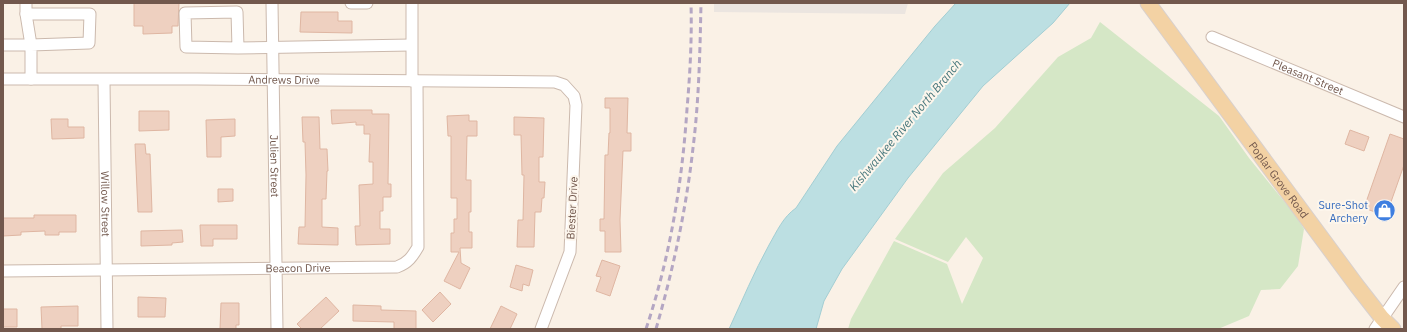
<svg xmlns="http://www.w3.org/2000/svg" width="1407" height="332" font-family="'IBM Plex Sans',sans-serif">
	<rect width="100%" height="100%" fill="#faf1e6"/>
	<path fill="#ebe5e0" d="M714 3H908L905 14 714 12Z"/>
	<path fill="#d5e7c6" d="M1100 22 1219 116 1249 158 1296 216 1304 229 1298 266 1280 289 1261 290 1249 316 1218 329H848L851 319 894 241 947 264 962 304 983 258 966 237 948 262 895 239 943 173 995 128 1058 57 1091 38Z"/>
	<path fill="#bcdfe2" stroke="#a3ced3" d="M956 3H1070L1053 23 983 86 908 178 842 269 824 301 816 329H729C742 301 754 272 769 245 777 231 783 217 796 208L837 146 935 26Z"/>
	<path fill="#eed0c0" stroke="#dfb6a2" d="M134 3H179L178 26H172V33L143 34V26H134Z
		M301 12H338V21H352V33L300 32Z
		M605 98H628L627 133H631V151H623L620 220 621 252H605V231H600V219H604L605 155H608L609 133H610V108H605Z
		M331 110H372V114H389L388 184H391V197H383V211H380V229H390V244L356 245 355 226H360L359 185 373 184V162H369L370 134H364V125H356V122L332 124Z
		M139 111H169V130L139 131Z
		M469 115V121H477V136H467L466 180H471V212H469V232H472V248H460L461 263 470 268 460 289 444 281 459 252H451V233H454V219H457V198H451V136H448L447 116Z
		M302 117H319L320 149H327L328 171H327L326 199H322V227L338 228V245L298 244 299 227H305L306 175 305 142H303Z
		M514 117 544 118 543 157H539V182H545L544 198H542L541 212H535L534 247H517L518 220H523L524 175H522L521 135H514Z
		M51 119H68V127H84V138L52 139Z
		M235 119V136L221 137V157H207L206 120Z
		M1350 130 1369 137 1364 151 1345 144Z
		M1390 134 1404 139V165L1386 216 1364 208Z
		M135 144H145L146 154H150L152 212H138Z
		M218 189H233V201L218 202Z
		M34 215H76V232H59V235H45V231L21 232V235L3 236V218H34Z
		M200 225H237V239H213V246H201Z
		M182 230 183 242 172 243V245L141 246V231Z
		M602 260 620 266 610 296 596 291 601 277 596 276Z
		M516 265 533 270 529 286 523 284 522 291 510 287Z
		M440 292 451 304 433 322 422 310Z
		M138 297 166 298 165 317H138Z
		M326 297 339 311 320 329H302L297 324Z
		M221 303H239V325H236V329H220Z
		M353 305 381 306V310L416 311V329H394V322L353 321Z
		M78 306V326H61V329H42L41 307Z
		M501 306 517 314 510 329H490Z
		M3 309H17V327H3Z"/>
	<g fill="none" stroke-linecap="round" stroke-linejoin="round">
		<defs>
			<g id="minor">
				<path d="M26 3V14H90L89 43 31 45V79"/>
				<path id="s1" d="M272 3 277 329"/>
				<path d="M351 3H367"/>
				<path d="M412 3V81"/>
				<path id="s2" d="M1212 37 1404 117"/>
				<path d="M3 45H31L26 14"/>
				<path d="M238 48 186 47 185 13 237 12 238 48 411 45"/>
				<path id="s3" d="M3 79H197L555 82 564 85 574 96 576 105 570 252 541 329"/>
				<path id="s4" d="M104 80 107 329"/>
				<path id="s5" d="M3 271 397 267C408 263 412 257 418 247L417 81"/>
				<path d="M1375 329 1404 287"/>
			</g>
			<g id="major">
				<path id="s6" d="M1148 3 1357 286 1382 318 1393 329"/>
			</g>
		</defs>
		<use href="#minor" stroke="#cbb9ad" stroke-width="13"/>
		<use href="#major" stroke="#d8d0cd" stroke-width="17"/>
		<use href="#minor" stroke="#fff" stroke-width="11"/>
		<use href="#major" stroke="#f3d2a4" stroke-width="15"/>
		<path stroke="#b4a6c3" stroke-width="3" stroke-dasharray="6 4" stroke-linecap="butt" d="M646 329C670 257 682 184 687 109 690 74 692 39 691 3
			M656 329C673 270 686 210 693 148 699 100 700 51 701 3"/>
	</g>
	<defs>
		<symbol id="shop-disc" viewBox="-11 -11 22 22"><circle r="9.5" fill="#3f7fe0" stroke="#fdf6ec"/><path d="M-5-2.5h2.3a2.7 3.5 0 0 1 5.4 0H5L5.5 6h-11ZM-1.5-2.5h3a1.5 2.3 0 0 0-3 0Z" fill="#fff"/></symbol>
	</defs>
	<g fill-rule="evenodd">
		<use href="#shop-disc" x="1372" y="198" width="25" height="25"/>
	</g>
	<g text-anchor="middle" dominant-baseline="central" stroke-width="4" stroke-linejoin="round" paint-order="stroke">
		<g font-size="11" fill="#72584d" stroke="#fdf6ec">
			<text stroke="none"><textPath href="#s2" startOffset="104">Pleasant Street</textPath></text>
			<text stroke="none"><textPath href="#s3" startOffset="281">Andrews Drive</textPath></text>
			<text stroke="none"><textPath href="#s1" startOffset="163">Julien Street</textPath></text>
			<text stroke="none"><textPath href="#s6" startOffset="220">Poplar Grove Road</textPath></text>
			<text stroke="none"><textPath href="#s4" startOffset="124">Willow Street</textPath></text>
			<text transform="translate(572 208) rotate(-87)">Biester Drive</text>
			<text stroke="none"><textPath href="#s5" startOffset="295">Beacon Drive</textPath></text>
		</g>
		<g font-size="11" fill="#366cbe" stroke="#fdf6ec" text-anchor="end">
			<text x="1368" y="205">Sure-Shot<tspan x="1368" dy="13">Archery</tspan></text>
		</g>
		<g font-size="12" font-style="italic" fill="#46777c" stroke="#fdf6ec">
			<text transform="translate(905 125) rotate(-50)">Kishwaukee River North Branch</text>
		</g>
	</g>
	<rect width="1407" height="332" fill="none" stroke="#72584d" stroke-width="8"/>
</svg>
